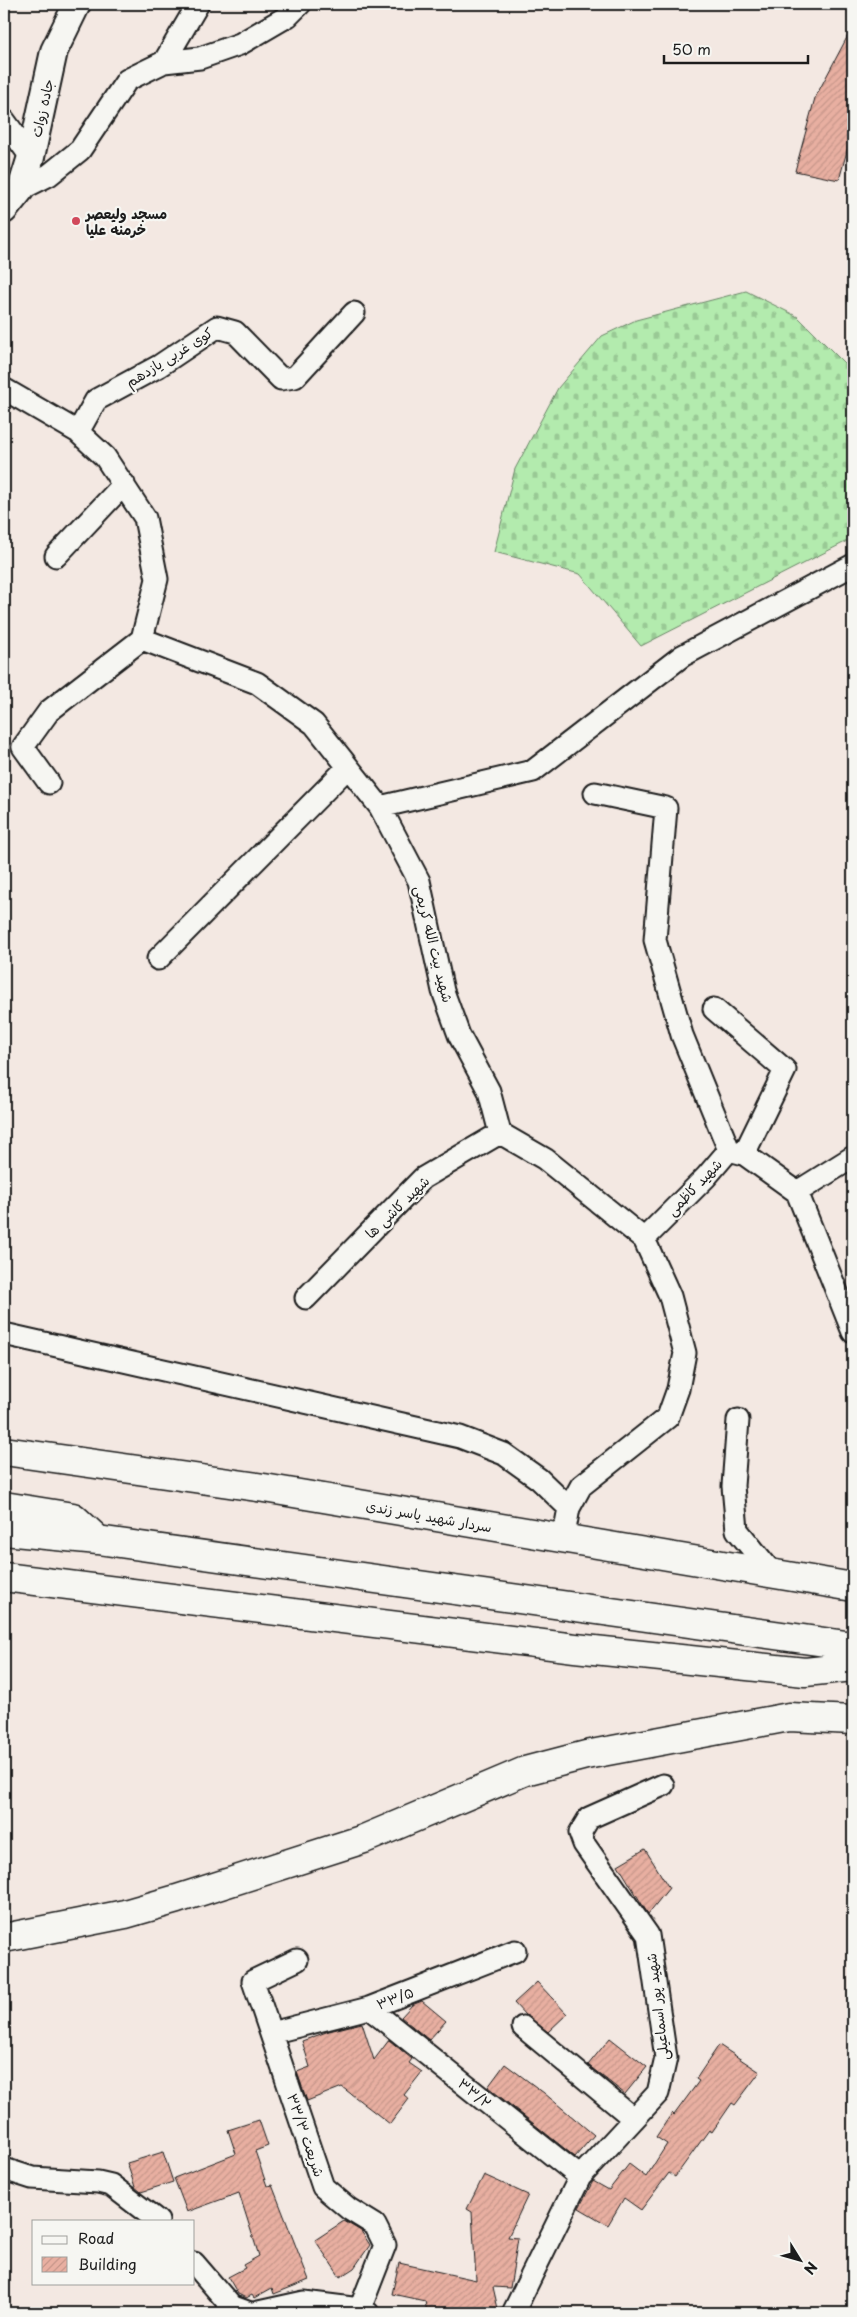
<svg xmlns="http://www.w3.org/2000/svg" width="857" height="2317" font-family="'Playpen Sans','Playpen Sans Arabic',sans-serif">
	<defs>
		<pattern id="cemetery-stones" width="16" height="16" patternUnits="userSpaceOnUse" patternTransform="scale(1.25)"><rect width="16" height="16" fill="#b3ebae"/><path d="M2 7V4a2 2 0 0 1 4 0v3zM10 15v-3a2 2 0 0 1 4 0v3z" fill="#99c995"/></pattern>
		<pattern id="building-hatch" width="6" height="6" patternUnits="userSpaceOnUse" patternTransform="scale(1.25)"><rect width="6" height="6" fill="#e8afa1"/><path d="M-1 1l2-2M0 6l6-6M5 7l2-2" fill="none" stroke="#c6968a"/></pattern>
	</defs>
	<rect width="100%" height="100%" fill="#f3e8e2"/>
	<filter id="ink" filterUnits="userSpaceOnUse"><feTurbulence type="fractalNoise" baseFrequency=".02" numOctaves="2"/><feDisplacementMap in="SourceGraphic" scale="10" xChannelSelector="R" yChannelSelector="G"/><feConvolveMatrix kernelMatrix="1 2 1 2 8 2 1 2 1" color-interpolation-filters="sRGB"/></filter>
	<g filter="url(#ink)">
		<path fill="url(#cemetery-stones)" stroke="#688465" d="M746 291 798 317 853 372V538L641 646 580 574 494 552 515 469 558 388 602 336 636 320Z"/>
		<path fill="url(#building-hatch)" stroke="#1c1c1c" d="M853 26V129L839 180 795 171 815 98Z
			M645 1849 669 1888 648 1914 618 1865Z
			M537 1982 567 2014 548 2032 525 2015 514 2003Z
			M422 2001 446 2021 429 2040 401 2017 412 2005Z
			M362 2023 374 2060 389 2040 412 2059 409 2063 422 2072 404 2095 409 2099 390 2124 342 2087 307 2101 297 2072 310 2067 302 2041 329 2031Z
			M610 2038 647 2067 625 2094 588 2065Z
			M719 2045 760 2072 735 2105 732 2103 712 2132 709 2130 675 2177 669 2173 641 2210 624 2198 608 2225 579 2208 593 2181 609 2190 629 2164 646 2177 667 2144 656 2137 672 2113 674 2115 699 2081 696 2079Z
			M505 2064 544 2093 594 2135 575 2157 488 2087Z
			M259 2120 268 2146 255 2151 267 2186 272 2185 309 2280 274 2294 272 2288 254 2298 252 2295 246 2298 238 2294 228 2277 245 2268 243 2265 259 2256 239 2193 187 2212 174 2178 236 2154 228 2130Z
			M163 2152 173 2182 141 2192 135 2187 127 2163Z
			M484 2175 528 2195 508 2237 518 2238 510 2288 493 2287 499 2313H427L425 2301 392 2294 399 2263 476 2280 472 2212 467 2209Z
			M344 2221 361 2231 370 2245 354 2268 340 2277 315 2240Z"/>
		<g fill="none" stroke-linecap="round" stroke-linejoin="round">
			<defs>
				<path id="minor" d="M164 62 198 4
					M4 120 31 157
					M21 189 49 175 80 150 127 80 164 62 200 58 240 44 288 16 300 4
					M4 389 78 432 105 457 145 518 157 579 142 639 257 683 314 724 380 807 419 881 443 991 459 1035 489 1091 500 1133 545 1159 644 1239 670 1296 685 1353 678 1389 668 1417 581 1486 569 1508 566 1524 557 1537
					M78 432 96 400 159 366 217 327 235 332 281 379 295 377 354 313
					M56 556 124 484
					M49 783 23 747 49 711 142 639
					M595 793 666 808 655 940 682 1035 729 1150
					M380 807 533 771 682 656 853 565
					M158 959 348 767
					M714 1009 785 1070 744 1154
					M853 1157 797 1192 853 1332
					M644 1239 706 1177 729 1150 744 1154 797 1192
					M306 1298 423 1178 500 1133
					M4 1334 460 1437 504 1454 539 1479 569 1508
					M738 1420 733 1486 737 1530 772 1573
					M297 1960 253 1981 323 2187 349 2209 375 2225 385 2245 360 2309
					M369 2008 580 2177
					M523 2027 634 2119
					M271 2033 369 2008 515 1951
					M4 2169 32 2178 98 2182 111 2185 158 2221
					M194 2263 231 2306 250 2313
					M254 2313 304 2302 360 2309 368 2313
					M513 2313 580 2177 658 2093 666 2058 648 1935 584 1844 580 1833 589 1818 663 1785"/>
				<path id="tertiary" d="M4 210 21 189 31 157 54 51 77 4"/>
				<path id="trunk" d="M4 1451 264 1488 853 1587
					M4 1506 73 1517 98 1540
					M4 1531 98 1540 853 1646
					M4 1577 575 1648 805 1672 853 1667"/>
				<path id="motorway" d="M4 1938 125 1914 177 1899 364 1839 525 1771 586 1755 789 1717 853 1720"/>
			</defs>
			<use href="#minor" stroke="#1c1c1c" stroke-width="25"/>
			<use href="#tertiary" stroke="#1c1c1c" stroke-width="30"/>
			<use href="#trunk" stroke="#1c1c1c" stroke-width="31"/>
			<use href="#motorway" stroke="#1c1c1c" stroke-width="31"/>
			<use href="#minor" stroke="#f6f6f2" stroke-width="21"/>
			<use href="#tertiary" stroke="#f6f6f2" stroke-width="26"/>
			<use href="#trunk" stroke="#f6f6f2" stroke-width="28"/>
			<use href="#motorway" stroke="#f6f6f2" stroke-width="28"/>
		</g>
	</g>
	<circle fill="#d1495b" stroke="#f6f6f2" stroke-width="2" cx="76" cy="221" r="5"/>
	<g text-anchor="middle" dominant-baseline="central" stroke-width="4.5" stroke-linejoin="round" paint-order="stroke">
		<g font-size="14" fill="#1c1c1c" stroke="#f6f6f2">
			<text transform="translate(42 108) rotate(-77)">جاده زوات</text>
			<text transform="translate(169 357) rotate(-32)">کوی غربی یازدهم</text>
			<text transform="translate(434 944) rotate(76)">شهید بیت الله کریمی</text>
			<text transform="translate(694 1187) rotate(-46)">شهید کاظمی</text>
			<text transform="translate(397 1207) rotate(-44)">شهید کاشی ها</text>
			<text transform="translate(429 1516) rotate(10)">سردار شهید یاسر زندی</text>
			<text transform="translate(395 1998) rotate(-21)">۳۳/۵</text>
			<text transform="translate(657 2007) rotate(-97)">شهید پور اسماعیلی</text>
			<text transform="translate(475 2093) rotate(39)">۳۳/۲</text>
			<text transform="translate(306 2135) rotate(71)">شریعت ۳۳/۳</text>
		</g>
		<g font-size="14" font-weight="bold" fill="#1c1c1c" stroke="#f6f6f2" text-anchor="start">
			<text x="86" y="213">مسجد ولیعصر<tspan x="86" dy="16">خرمنه علیا</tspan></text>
		</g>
	</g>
	<rect width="857" height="2317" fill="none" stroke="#f6f6f2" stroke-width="20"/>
	<rect x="10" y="10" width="837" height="2297" fill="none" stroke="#1c1c1c" stroke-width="2" filter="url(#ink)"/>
	<rect x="32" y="2220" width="162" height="65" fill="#f6f6f2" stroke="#9f9f9c"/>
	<rect x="42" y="2236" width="25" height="8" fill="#f6f6f2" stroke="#9f9f9c"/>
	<text x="78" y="2244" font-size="15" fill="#1c1c1c">Road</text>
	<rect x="42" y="2257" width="25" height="15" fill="url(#building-hatch)" stroke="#9f9f9c"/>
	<text x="78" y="2270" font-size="15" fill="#1c1c1c">Building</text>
	<g transform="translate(800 2260) rotate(127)" stroke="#f6f6f2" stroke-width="4" paint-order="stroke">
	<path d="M0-4L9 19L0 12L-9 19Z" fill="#1c1c1c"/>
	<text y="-8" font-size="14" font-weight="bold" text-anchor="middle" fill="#1c1c1c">N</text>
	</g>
	<path d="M664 55v8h144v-8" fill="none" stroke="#1c1c1c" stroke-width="2.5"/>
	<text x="672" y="55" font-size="15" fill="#1c1c1c" stroke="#f6f6f2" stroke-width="4" paint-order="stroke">50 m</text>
</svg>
